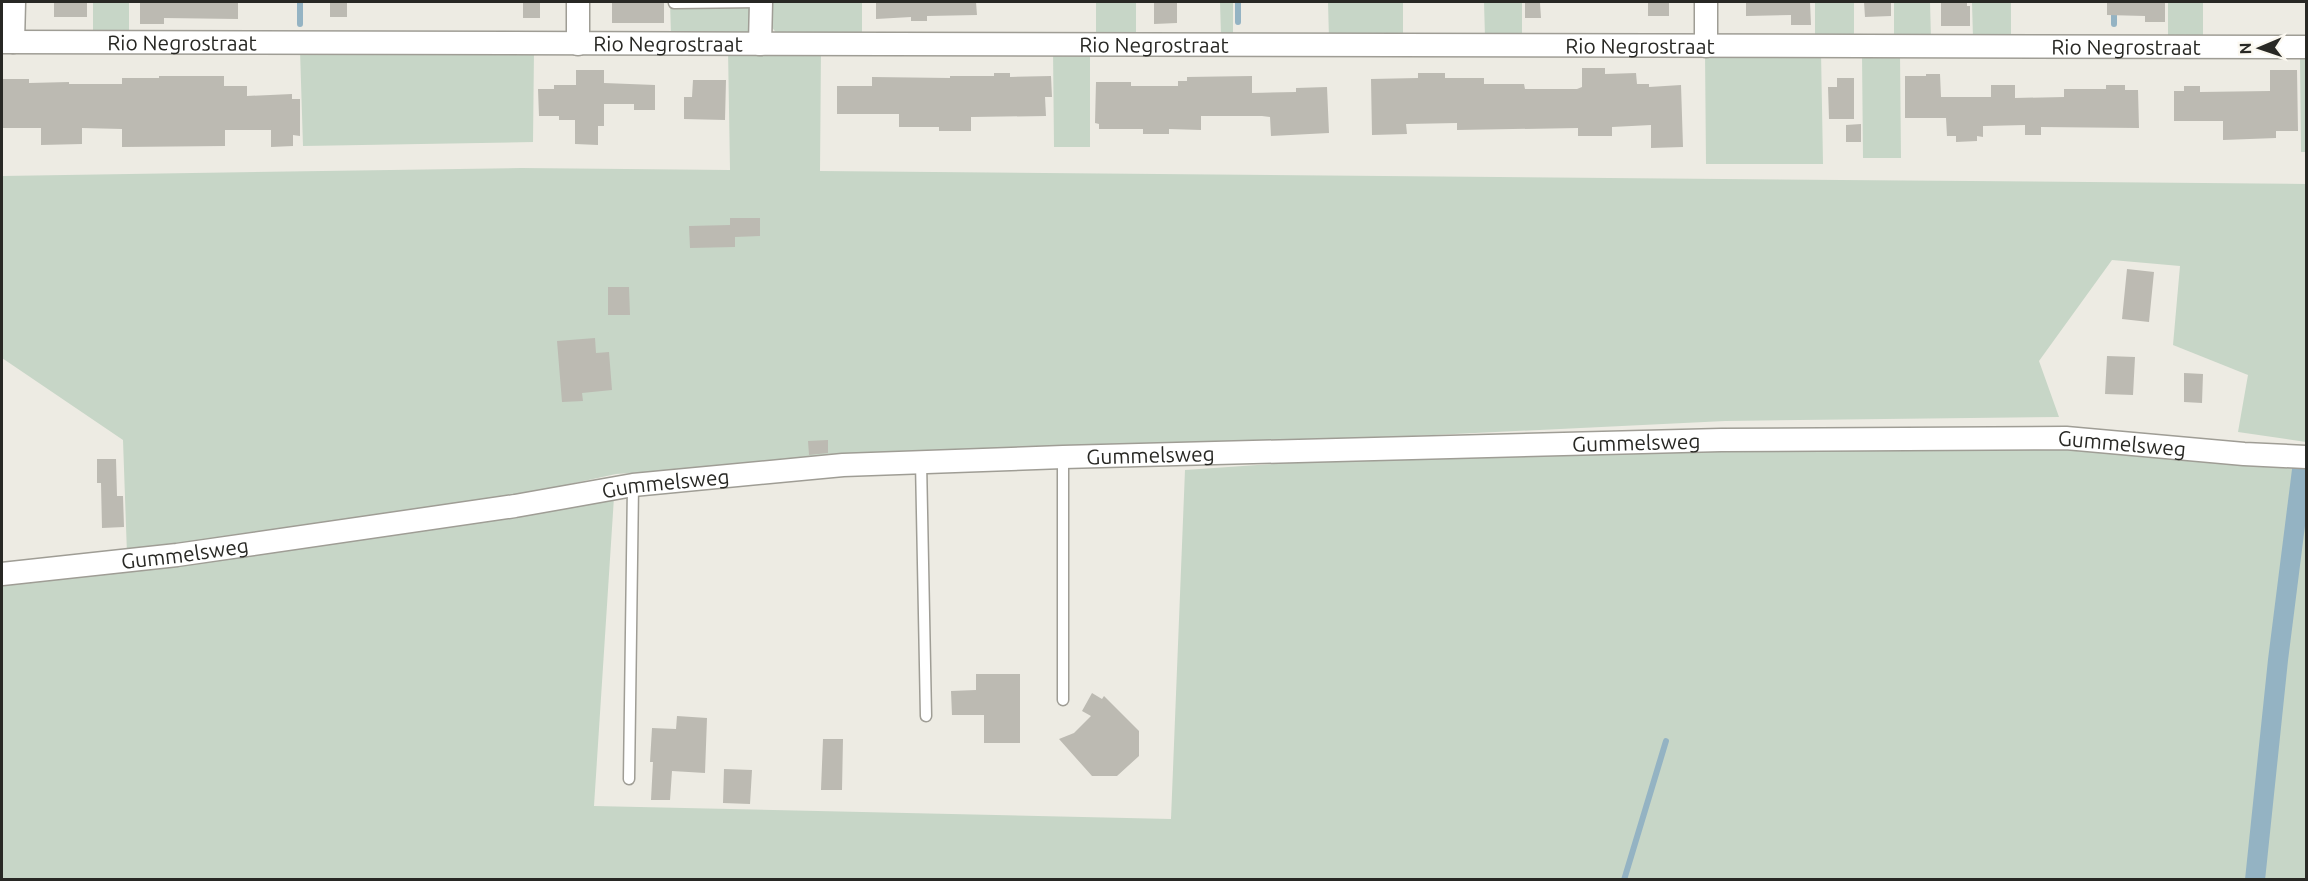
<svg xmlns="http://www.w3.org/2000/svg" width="2308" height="881" font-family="Ubuntu,sans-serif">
	<rect width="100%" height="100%" fill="#edebe3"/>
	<path fill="#c7d6c7" d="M93 2H129V33H93Z
		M670 2H752L750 31 742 34 671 35Z
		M770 2H862V34L777 33C767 24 769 14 770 2Z
		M1096 2H1136V35H1096Z
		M1220 2H1233V34L1221 35Z
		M1328 2H1403V38L1329 39Z
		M1484 2H1522V37H1485Z
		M1815 2H1854V39H1815Z
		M1894 2H1930L1931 39H1894Z
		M1972 2H2011V38H1973Z
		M2168 2H2203V39H2168Z
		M728 49H821L820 171 2306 184V442L2238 432 2248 375 2173 345 2180 266 2112 260 2039 361 2059 417 1725 421 1186 447 845 459 616 474 515 496 127 554 123 440 2 358V176L521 168 730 170Z
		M300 50H534L533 142 303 146Z
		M1053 50H1090V147H1054Z
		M1821 51 1823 164H1706L1705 52Z
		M1862 54H1900L1901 158H1863Z
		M2300 56H2306V152H2301Z
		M1728 433 2306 458V879H2V579L614 497 594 806 1171 819 1185 470Z"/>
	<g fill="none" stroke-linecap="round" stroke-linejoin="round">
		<path stroke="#94b3c3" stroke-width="6" d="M1238 2V22
			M300 24V2
			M2114 24V2
			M1624 880 1666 741"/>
		<path stroke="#94b3c3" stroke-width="20" d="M2255 880 2278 660 2303 462"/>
	</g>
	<path fill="#bcbab2" d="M54 2H87V17H54Z
		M140 2H238V19L164 18V24H140Z
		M330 2H347V17H330Z
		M523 2H540V18H523Z
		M612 2H664V23H612Z
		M876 2H976L977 15 927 16V21H911V17L876 19Z
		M1154 2H1177V23L1154 24Z
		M1648 2H1669V16H1648Z
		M1746 2H1810L1811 25H1791V15L1746 16Z
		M1864 2H1891V16L1865 17Z
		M1941 2H1967V6H1970V26H1941Z
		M2107 2H2165V22H2145V16L2107 15Z
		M1525 3H1540L1541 18H1525Z
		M1582 68H1605V74L1636 73 1637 84H1649V87L1681 85 1683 147 1651 148V125L1612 127V136H1578V128L1457 130V123L1406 124 1407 134 1372 135 1371 79 1418 78V73H1445V78H1484V84H1524L1525 89H1577L1582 87Z
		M576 70H604V83L655 85V110H634V104H604V126H598V145L575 144V120H559V116H539L538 89H554V85H576Z
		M2270 70H2297L2298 131H2276V138L2223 140V121H2174V91H2184V86H2200V92L2270 91Z
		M994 73H1010V77L1051 76 1052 97H1045L1046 116 971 117V131H939V127H899V114H837V86H872V77L950 78V76H994Z
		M1926 74H1940L1941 97H1991V85H2015V98L2064 97V89H2106V85H2125V90H2138L2139 128 2041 127V135H2025V125L1983 126V137L1977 136V141L1956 142V136H1947L1946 118H1905V76H1926Z
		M159 76H224V86H247V96L292 94V99H300V136L293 135V146L271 147V130H225V146L122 147V129L82 128V144L41 145V128H2V79H29V83L69 82V84H122V78H159Z
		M1252 76V93L1296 92V88L1327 87 1329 133 1271 136 1270 117 1262 116H1201V130L1169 129V134H1143V129H1099V124L1095 123 1096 82H1131V86H1178V81H1187V77Z
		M1837 78H1854V119H1829L1828 87H1837Z
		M693 80H726L725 120 684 119V97H692Z
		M1861 124V142H1846V125Z
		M730 218H760V236L735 237V247L690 248 689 226 730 225Z
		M2127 269 2154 272 2149 322 2122 319Z
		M608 287H629L630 315H608Z
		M595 338 596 353 609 352 612 390 582 393 583 401 562 402 557 341Z
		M2107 356 2135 357 2133 395 2105 394Z
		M2184 373 2203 374 2202 403 2184 402Z
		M828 440V453L809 455 808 441Z
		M97 459H116L117 496H123L124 527 102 528 101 483H97Z
		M976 674H1020V743H984V715H952L951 691 976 690Z
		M1092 693 1102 699 1104 696 1139 731V756L1117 776H1092L1059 739 1074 733 1091 716 1082 711Z
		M677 716 707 718 705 773 672 771 670 800H651L653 762H650L652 728 676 729Z
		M823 739H843L842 790H821Z
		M724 769 752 770 750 804 723 803Z"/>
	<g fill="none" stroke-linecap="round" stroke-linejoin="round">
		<defs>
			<path id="service" d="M674 3 760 2
				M1063 457V700
				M921 461 926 716
				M629 779 633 485"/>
			<g id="minor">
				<path d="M578 2V44"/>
				<path id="s1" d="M2 42 2306 47"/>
				<path d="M13 42 14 2"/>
				<path d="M760 44 761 2"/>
				<path d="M1706 46V2"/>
				<path id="s2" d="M2 574 177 555 515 506 633 485 843 465 1063 457 1721 440 2066 438 2244 454 2306 457"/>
			</g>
		</defs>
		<use href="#service" stroke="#9f9d95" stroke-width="13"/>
		<use href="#minor" stroke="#9f9d95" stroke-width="25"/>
		<use href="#service" stroke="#fff" stroke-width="10"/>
		<use href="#minor" stroke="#fff" stroke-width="22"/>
	</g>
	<g text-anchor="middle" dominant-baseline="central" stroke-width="4.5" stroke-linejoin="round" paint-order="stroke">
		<g font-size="21" fill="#282824" stroke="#fbf8f0">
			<text stroke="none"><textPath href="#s1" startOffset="180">Rio Negrostraat</textPath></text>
			<text stroke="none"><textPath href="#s1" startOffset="666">Rio Negrostraat</textPath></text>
			<text stroke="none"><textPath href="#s1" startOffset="1152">Rio Negrostraat</textPath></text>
			<text stroke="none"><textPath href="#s1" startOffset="1638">Rio Negrostraat</textPath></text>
			<text stroke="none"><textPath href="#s1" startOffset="2124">Rio Negrostraat</textPath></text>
			<text stroke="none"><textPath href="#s2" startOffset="1642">Gummelsweg</textPath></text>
			<text stroke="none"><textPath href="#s2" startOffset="2128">Gummelsweg</textPath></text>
			<text stroke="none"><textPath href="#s2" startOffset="1156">Gummelsweg</textPath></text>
			<text stroke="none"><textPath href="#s2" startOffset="670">Gummelsweg</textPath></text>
			<text stroke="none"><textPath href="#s2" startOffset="184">Gummelsweg</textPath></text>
		</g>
	</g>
	<rect width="2308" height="881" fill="none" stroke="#282824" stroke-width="6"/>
	<g transform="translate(2260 48) rotate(268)" stroke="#fbf8f0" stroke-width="4.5" paint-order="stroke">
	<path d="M0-4.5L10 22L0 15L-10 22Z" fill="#282824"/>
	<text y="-9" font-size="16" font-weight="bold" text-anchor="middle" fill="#282824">N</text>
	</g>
</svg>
